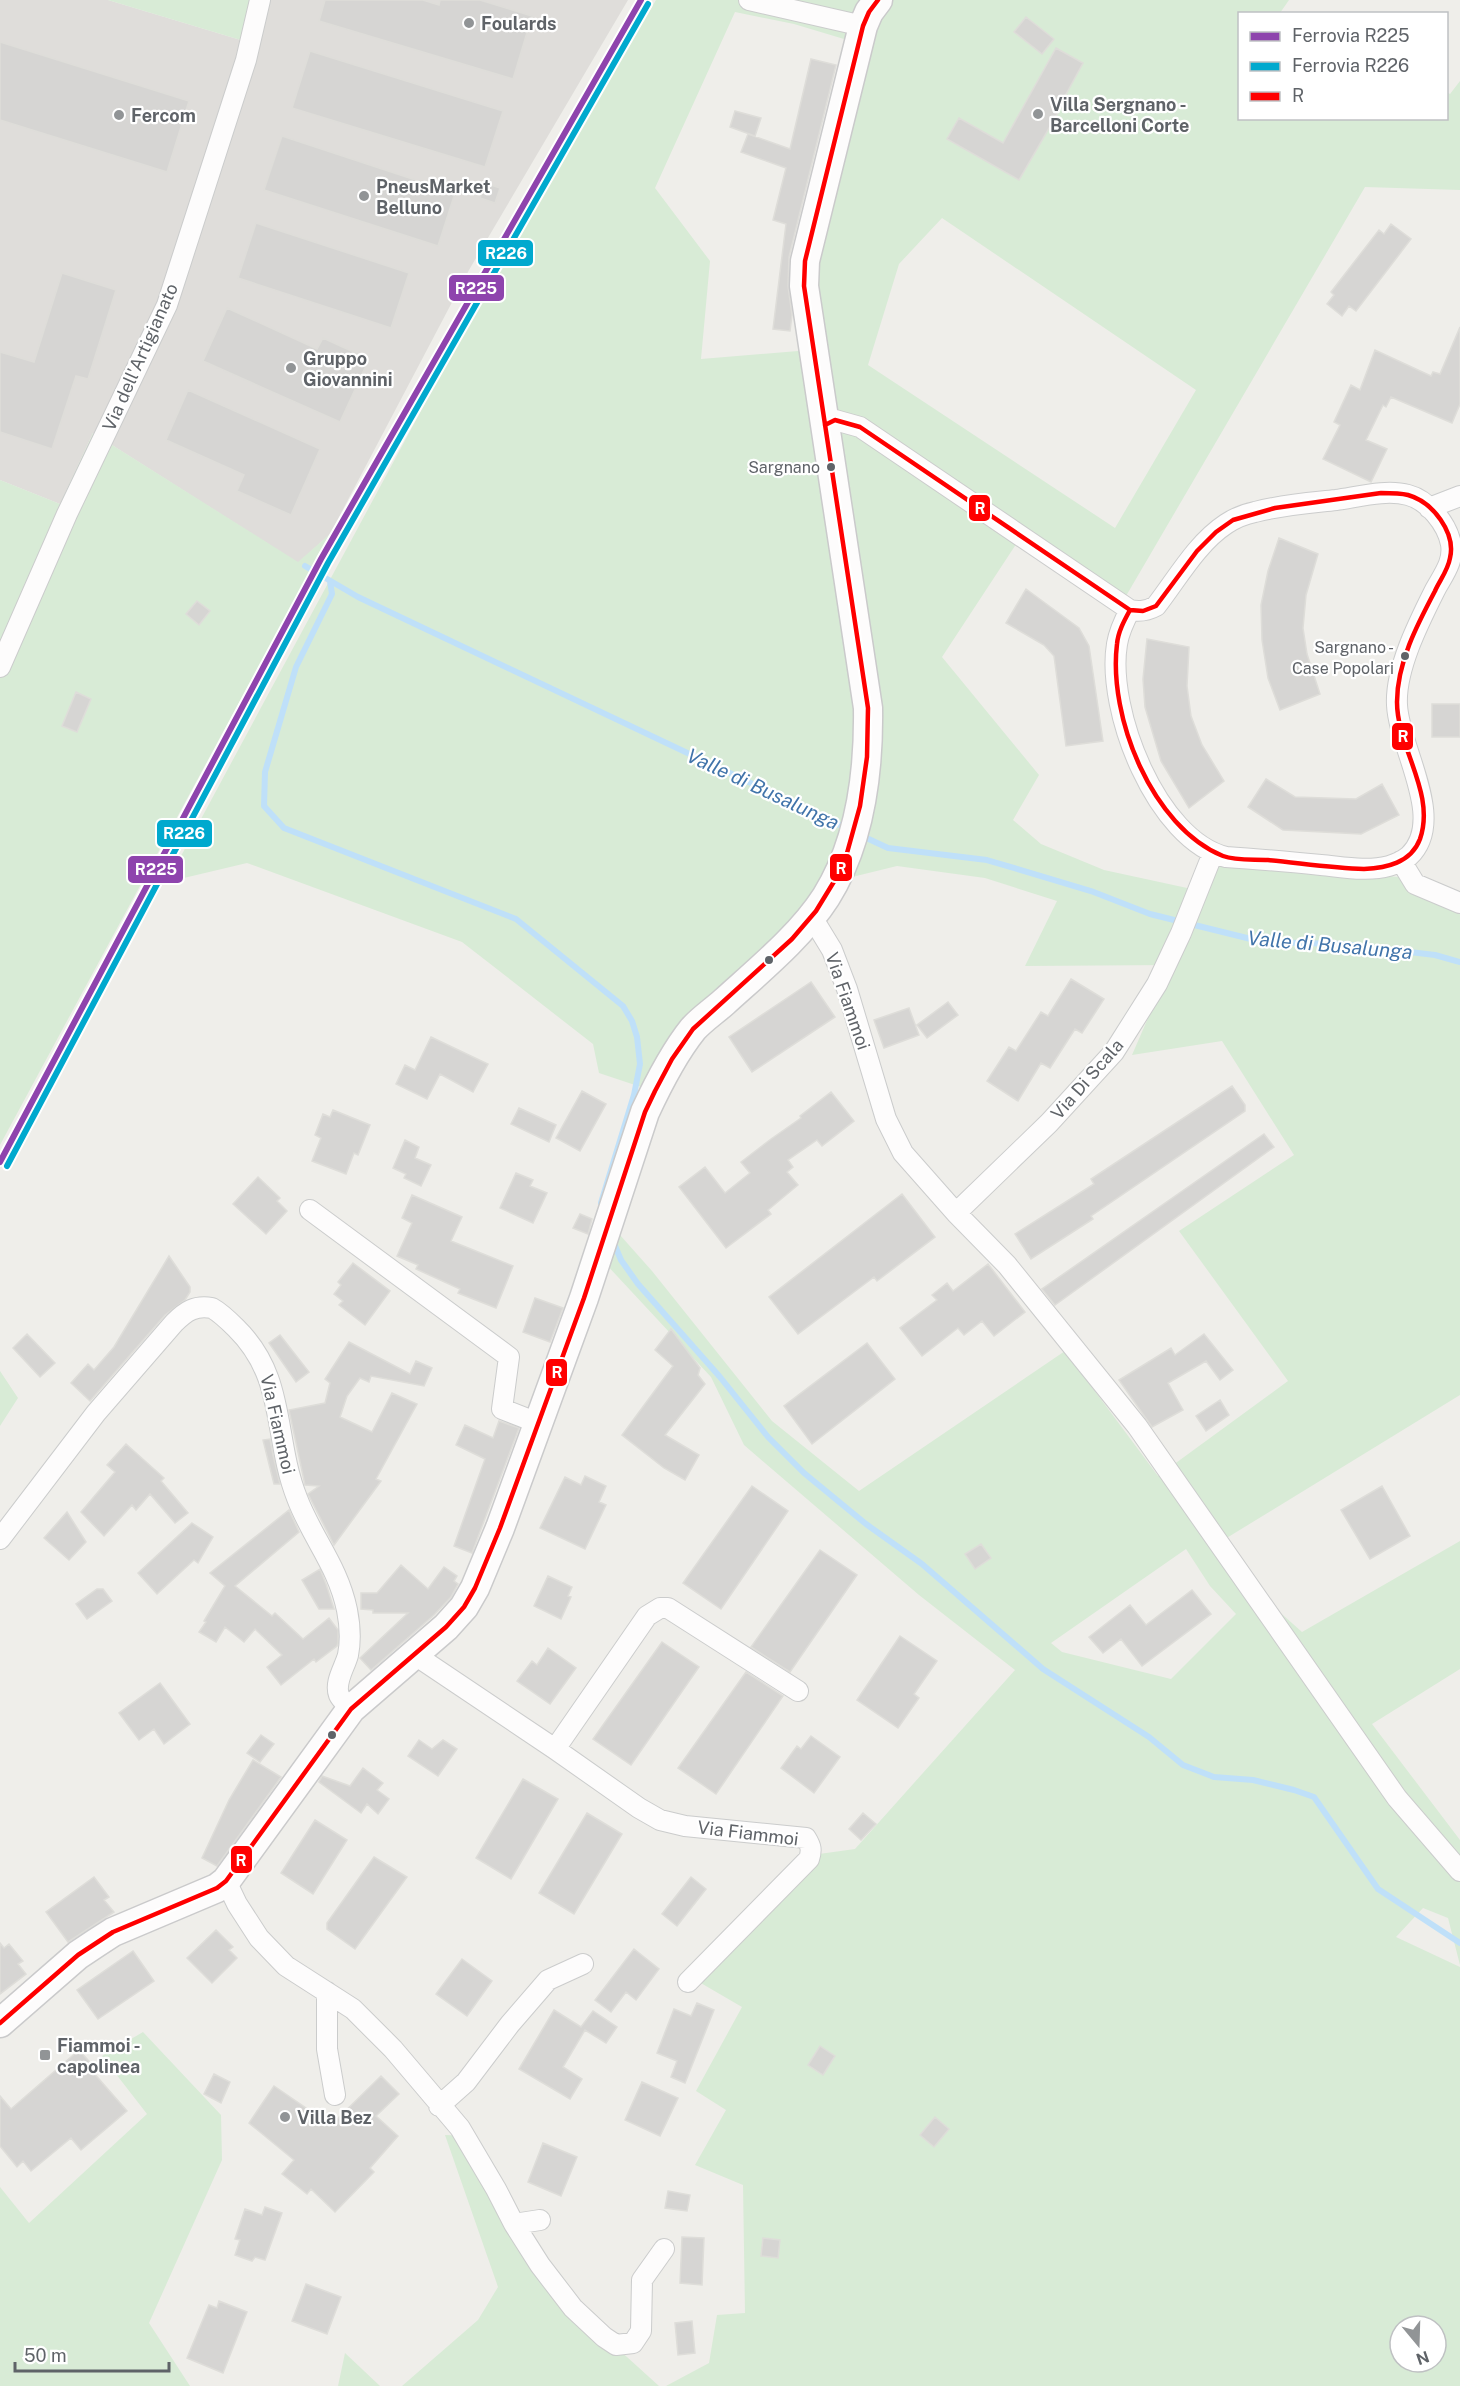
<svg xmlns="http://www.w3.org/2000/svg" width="1460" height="2386" font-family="'Public Sans',sans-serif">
	<rect width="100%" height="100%" fill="#efeeea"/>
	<path fill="#dfddda" d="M0 0H108L244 41 257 0H628L469 270 330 534 298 563 93 433 60 504 0 480Z"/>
	<path fill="#d8ebd6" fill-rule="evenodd" d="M108 0H257L244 41Z
		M656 0H1289L1280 13 1240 14V118H1446L1447 92 1450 94 1460 81V190L1365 187 1126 596 1024 532 942 657 1039 775 1013 820 1041 844 1104 870 1201 891 1215 862 1399 877 1460 902V1395L1225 1539 1248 1584 1302 1632 1460 1541V1669L1372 1724 1460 1840V1965L1448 1918 1423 1908 1396 1937 1460 1967V2386H666L709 2363 717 2315 745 2313 743 2185 695 2165 726 2110 696 2091 742 2007 699 1982 819 1854 855 1849 1015 1670 919 1595 744 1445 711 1377 604 1262 612 1226 652 1271 772 1421 859 1491 1065 1351 1158 1476 1288 1381 1179 1231 1294 1155 1222 1041 1132 1055 1171 965 1025 966 1057 901 985 878 897 866 848 878 644 1088 599 1073 593 1044 462 942 247 863 167 882 491 281ZM735 12 794 24 854 42 815 271 822 349 701 359 710 261 655 188ZM942 218 1196 390 1115 528 868 365 899 264ZM1186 1549 1210 1586 1236 1614 1171 1679 1062 1652 1051 1643ZM1400 2326H1436V2362H1400Z
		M93 433 298 562 330 534 0 1145V480L60 504Z
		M0 1371 18 1398 0 1426Z
		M143 2032 221 2115 222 2160 149 2323 190 2386H0V2187L29 2223 147 2114 102 2056Z
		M445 2135 471 2136 553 2290 659 2386H402L478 2320 498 2287Z
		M345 2353 380 2386H338Z"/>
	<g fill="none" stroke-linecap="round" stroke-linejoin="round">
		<path stroke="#bfe0f9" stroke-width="6" d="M305 566 358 597 848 829
			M330 581 332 594 296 667 265 772 264 806 284 828 516 919 623 1006 632 1021 637 1037 640 1064 634 1095 601 1203
			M860 835 888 848 987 860 1091 891 1150 914 1263 942 1342 944 1435 955 1460 962
			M613 1241 621 1260 638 1284 720 1377 768 1437 804 1473 866 1524 922 1564 1043 1669 1149 1737 1183 1765 1214 1777 1253 1780 1294 1790 1314 1797 1378 1889 1460 1943"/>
	</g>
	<path fill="#d6d5d3" stroke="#deddd9" stroke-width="1.5" d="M325 0H423L439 5 440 0H480L532 16 513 79 319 21Z
		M1026 17 1054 39 1042 54 1014 32Z
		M0 42 189 101 167 172 0 120Z
		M1056 48 1083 63 1064 98 1066 99 1019 180 947 139 959 118 1003 143Z
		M310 51 503 111 485 167 292 108Z
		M811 59 836 65 789 257 788 286 792 315 790 331 773 329 786 224 773 220 786 168 741 152 748 134 790 149Z
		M735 111 761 118 755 136 730 127Z
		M282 136 455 193 438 246 264 190Z
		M485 183 500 188 495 203 480 198Z
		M256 223 409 273 391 328 238 278Z
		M1391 224 1411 239 1356 311 1349 306 1342 316 1327 304 1334 295 1331 292 1379 230 1384 234Z
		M62 273 116 290 88 379 76 376 52 449 0 432V352L34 362Z
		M227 308 317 349 323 338 369 359 340 422 203 361Z
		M1460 327V404L1452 423 1391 397 1386 407 1383 405 1366 440 1387 449 1371 482 1323 459 1340 425 1334 422 1351 385 1360 390 1375 350 1431 376 1433 372 1440 374Z
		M188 390 320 449 291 515 237 491 244 475 166 440Z
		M1279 538 1318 554 1306 595 1303 628 1307 654 1320 694 1280 710 1268 678 1262 640 1261 605 1268 571Z
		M1026 589 1079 628 1089 646 1103 741 1066 746 1054 656 1044 645 1006 623Z
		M197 601 210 611 199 625 186 614Z
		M1147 639 1189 647 1187 686 1191 716 1202 745 1224 781 1189 808 1161 761 1145 707 1143 679Z
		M76 692 91 699 77 732 62 726Z
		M1432 704H1460V737H1432Z
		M1266 779 1295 797 1356 799 1382 784 1399 815 1361 834 1283 830 1248 807Z
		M1071 979 1104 999 1082 1033 1075 1029 1050 1068 1041 1063 1018 1101 987 1081 1009 1047 1016 1051 1041 1012 1048 1016Z
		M811 982 835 1017 752 1072 729 1037Z
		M948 1002 958 1015 927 1038 917 1025Z
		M909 1008 919 1035 884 1048 874 1020Z
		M431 1037 488 1064 473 1092 440 1074 427 1099 396 1084 405 1065 415 1070Z
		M1232 1086 1245 1105V1111L1091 1216 1093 1219 1031 1259 1015 1234 1094 1184 1091 1179Z
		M582 1091 606 1104 580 1151 556 1138Z
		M831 1092 854 1121 822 1146 817 1140 788 1160 793 1167 787 1172 798 1185 768 1210 771 1214 726 1248 679 1187 705 1167 725 1193 750 1173 741 1162 771 1139 801 1118 800 1116Z
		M519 1108 556 1125 549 1142 511 1124Z
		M333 1110 370 1125 358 1155 354 1153 346 1174 312 1161 321 1138 315 1135 323 1114 330 1117Z
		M1264 1134 1274 1147 1055 1305 1042 1289Z
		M405 1140 419 1147 415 1158 431 1165 421 1186 404 1178 406 1174 393 1168Z
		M516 1173 533 1180 530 1186 547 1193 533 1223 500 1208Z
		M258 1177 280 1198 277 1201 287 1211 266 1234 233 1204Z
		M902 1194 935 1237 877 1281 874 1277 798 1334 769 1297Z
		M412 1195 462 1217 451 1241 513 1266 496 1308 458 1293 460 1289 416 1269 418 1265 397 1256 412 1223 402 1218Z
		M580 1214 592 1219 588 1234 573 1228Z
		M169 1256 190 1287V1292L185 1300 165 1315 90 1401 71 1383 88 1364 94 1370 114 1347Z
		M353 1263 390 1291 365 1325 339 1305 343 1301 334 1294 341 1285 338 1282Z
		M988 1264 1025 1312 994 1336 982 1321 964 1335 958 1328 922 1356 900 1328 937 1300 932 1295 947 1283 953 1291Z
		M535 1298 563 1308 550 1342 523 1332Z
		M671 1329 700 1368 698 1375 705 1384 665 1435 699 1455 685 1480 664 1468 622 1435 673 1366 655 1350Z
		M27 1334 55 1363 40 1377 13 1348Z
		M1204 1334 1233 1370 1220 1380 1206 1361 1168 1383 1183 1410 1152 1427 1119 1380 1171 1348 1175 1355Z
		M280 1335 309 1372 296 1382 269 1343Z
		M349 1342 410 1374 416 1361 432 1368 424 1386 371 1376 369 1382 360 1378 347 1396 340 1417 372 1432 392 1393 417 1404 376 1479 381 1481 334 1545 308 1494 319 1486 305 1485 289 1410 325 1403 330 1383 325 1379Z
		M867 1343 895 1379 812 1444 784 1406Z
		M1220 1400 1229 1415 1206 1431 1196 1416Z
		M499 1421 519 1428 472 1553 454 1546 485 1459 456 1445 465 1425 493 1438Z
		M270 1439 273 1455 280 1484H274L263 1440Z
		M126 1444 164 1478 161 1481 188 1513 175 1523 150 1494 136 1510 132 1505 104 1536 81 1512 115 1472 107 1465Z
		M585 1476 606 1486 599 1502 606 1505 585 1549 540 1528 565 1477 581 1485Z
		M752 1486 788 1511 721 1609 683 1583Z
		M1382 1486 1410 1536 1370 1559 1341 1510Z
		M289 1510 299 1532 235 1586 272 1616 275 1613 303 1639 329 1618 338 1630V1643L337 1646 316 1662 314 1659 281 1685 267 1667 282 1655 255 1629 244 1642 225 1627 216 1642 199 1632 206 1622 204 1621 225 1586 210 1573Z
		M67 1512 86 1542 69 1560 44 1538Z
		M192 1523 213 1537 198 1563 194 1560 157 1594 138 1573Z
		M981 1544 991 1558 975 1569 965 1554Z
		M820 1550 857 1575 790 1672 751 1647Z
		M401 1565 428 1589 444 1567 457 1576 454 1581 458 1584 451 1597 434 1615 371 1670 360 1658 408 1613H373V1610L361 1609V1593H377Z
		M320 1569 326 1584 334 1609H319L302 1580Z
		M548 1576 572 1587 568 1596 571 1597 561 1619 534 1606Z
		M97 1589H103L112 1601 87 1619 76 1604Z
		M1192 1590 1211 1614 1142 1666 1121 1639 1103 1653 1089 1637 1130 1605 1146 1625Z
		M900 1636 937 1661 914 1694 919 1698 898 1728 857 1700Z
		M662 1642 699 1667 631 1765 593 1739Z
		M548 1648 576 1668 550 1704 517 1681 532 1661 537 1665Z
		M746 1672 783 1696 716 1794 678 1768Z
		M160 1683 190 1724 164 1744 154 1729 139 1740 119 1713Z
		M261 1735 274 1744 260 1762 247 1753Z
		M811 1736 840 1757 814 1793 781 1768 797 1746 801 1749Z
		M419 1740 432 1749 443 1740 457 1749 438 1776 408 1756Z
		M253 1760 281 1777 217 1866 202 1858 229 1800Z
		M363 1768 383 1783 377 1790 389 1799 378 1814 367 1804 361 1813 319 1782 322 1776 350 1786Z
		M523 1779 558 1799 511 1879 476 1858Z
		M587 1813 622 1834 574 1914 539 1893Z
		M863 1813 876 1824 861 1840 849 1829Z
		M315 1820 347 1840 313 1894 281 1873Z
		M374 1857 407 1877 355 1949 327 1929V1923Z
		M94 1877 109 1897 104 1900 114 1912 68 1942 46 1912Z
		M691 1877 706 1889 677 1926 662 1914Z
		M216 1930 233 1947 229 1950 237 1958 212 1983 187 1958Z
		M0 1943 4 1948 9 1944 23 1961 18 1964 26 1974 0 1994Z
		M634 1949 659 1969 636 2000 626 1992 611 2012 595 2000Z
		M133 1951 154 1981 98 2019 77 1990Z
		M462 1959 492 1981 467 2016 436 1994Z
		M697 2003 714 2010 685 2083 671 2077 677 2061 657 2053 674 2009 691 2016Z
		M554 2010 581 2027 593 2011 617 2027 606 2043 585 2030 563 2067 582 2079 570 2099 519 2069Z
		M820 2046 835 2056 823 2075 808 2065Z
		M79 2050 95 2068 92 2071 127 2111 81 2150 71 2138 31 2171 23 2161 17 2167 0 2146V2096L11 2109Z
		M214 2074 230 2082 221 2103 204 2094Z
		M381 2076 399 2094 376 2116 398 2136 370 2168 374 2172 335 2212 311 2189 307 2194 282 2174 294 2160 249 2123 274 2086 331 2125Z
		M642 2082 678 2098 660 2136 625 2120Z
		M935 2117 949 2129 934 2147 920 2135Z
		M543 2143 577 2157 561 2196 528 2182Z
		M668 2191 690 2195 687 2211 665 2208Z
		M265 2207 282 2213 265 2260 255 2257 252 2261 235 2255 240 2240 235 2239 245 2209 262 2215Z
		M682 2237 704 2238 702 2285 680 2283Z
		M763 2238 780 2240 778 2258 761 2256Z
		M306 2284 341 2297 327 2334 292 2321Z
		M219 2301 247 2312 223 2373 187 2358 209 2305 217 2308Z
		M692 2321 695 2353 678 2355 675 2323Z"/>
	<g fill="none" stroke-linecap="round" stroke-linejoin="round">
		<defs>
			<path id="street" d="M749 0 863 26
				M825 425 835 420 860 427 1130 610C1140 612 1147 611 1156 606 1177 579 1197 543 1226 524 1235 518 1245 514 1255 512 1281 505 1309 503 1336 500 1358 497 1386 489 1408 495 1428 500 1447 524 1451 544 1454 562 1443 575 1435 590 1419 622 1395 669 1397 705 1399 749 1447 820 1409 856 1403 861 1396 864 1389 866 1367 872 1343 867 1321 865 1290 862 1258 859 1226 857 1157 840 1106 710 1117 644 1119 632 1124 621 1130 610
				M1429 508 1460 496
				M0 667 67 514 167 305 246 60 260 0
				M1401 861 1415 884 1460 903
				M808 920 818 927 832 950 847 989 886 1119 903 1153 956 1213 1007 1265 1137 1426 1397 1798 1460 1871
				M310 1210 509 1357 502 1409 538 1423
				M956 1213 1049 1123 1114 1052 1157 984 1181 933 1213 853
				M0 1539 96 1413 174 1323C186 1311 195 1305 212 1308 221 1313 229 1321 236 1328 287 1378 273 1437 297 1498 312 1538 338 1566 347 1610 350 1625 351 1640 348 1655 345 1667 334 1682 339 1695 341 1700 348 1705 351 1709
				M415 1655 555 1749 639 1808 660 1820 685 1826 806 1838C811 1846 812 1850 809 1859L688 1982
				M555 1749 647 1616 660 1608H668L798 1691
				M226 1881 237 1904 259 1938 286 1966 353 2009 393 2049 460 2128 496 2189 514 2224 540 2220
				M327 1992V2049L335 2095
				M439 2106 466 2082 510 2024 548 1980 583 1964
				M514 2224 540 2265 573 2308 604 2337 616 2345 633 2343 641 2331 642 2280 664 2249"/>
			<path id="secondary" d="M0 2023 78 1955 96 1943 113 1932 217 1888 226 1881 351 1709 446 1627 464 1607 475 1588 500 1528 584 1298 645 1112C658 1084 673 1054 693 1029 702 1019 714 1011 724 1002 758 971 801 936 826 897 861 841 869 772 868 708L804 286 805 261 863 26 869 12 878 0"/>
		</defs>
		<use href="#street" stroke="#cbcccc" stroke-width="22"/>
		<use href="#secondary" stroke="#cacacb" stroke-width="31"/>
		<use href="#street" stroke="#fdfcfc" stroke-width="20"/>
		<use href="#secondary" stroke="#fdfcfc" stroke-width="28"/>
		<defs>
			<path id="bus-1" d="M825 425 835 420 860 427 1130 610
				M1381 493C1390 493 1400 493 1408 495 1433 502 1456 533 1450 558 1448 570 1440 580 1435 591 1417 625 1397 663 1397 702 1397 748 1436 793 1420 839 1411 863 1386 868 1364 869 1332 868 1300 863 1268 860 1254 859 1236 861 1223 856 1152 827 1108 717 1117 644 1118 632 1124 621 1130 610L1143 611 1156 606 1197 551 1216 532 1233 520 1275 508Z
				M0 2023 78 1955 113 1932 217 1888 226 1881 351 1709 446 1627 464 1607 475 1588 500 1528 584 1298 645 1112 655 1091 672 1059 693 1029 792 939 816 911 838 875 847 853 860 806 867 757 868 708 804 286 805 261 863 26 869 12 878 0"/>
		</defs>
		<use href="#bus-1" stroke="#fff" stroke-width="9"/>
		<use href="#bus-1" stroke="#f00" stroke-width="4.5"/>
		<defs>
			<path id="rail-1" d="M0 1162 321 559 641 0"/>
			<path id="rail-2" d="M7 1166 328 563 648 4"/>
		</defs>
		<use href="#rail-1" stroke="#fff" stroke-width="10"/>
		<use href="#rail-2" stroke="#fff" stroke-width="10"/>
		<use href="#rail-1" stroke="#8e44ad" stroke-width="6"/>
		<use href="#rail-2" stroke="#00a9ce" stroke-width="6"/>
	</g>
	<g fill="#919496" stroke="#fff" stroke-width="2">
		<circle cx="469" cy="23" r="6"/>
		<circle cx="1038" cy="114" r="6"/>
		<circle cx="119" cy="115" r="6"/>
		<circle cx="364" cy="196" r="6"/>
		<circle cx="291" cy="368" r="6"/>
		<rect x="39" y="2049" width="12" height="12" rx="3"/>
		<circle cx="285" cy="2117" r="6"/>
	</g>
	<g fill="#5f6368" stroke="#fff" stroke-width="2">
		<circle cx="831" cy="467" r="5"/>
		<circle cx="1405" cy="656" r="5"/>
		<circle cx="769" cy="960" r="5"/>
		<circle cx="332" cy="1735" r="5"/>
	</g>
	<g text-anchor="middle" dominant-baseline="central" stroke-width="4.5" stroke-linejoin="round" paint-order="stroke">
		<g font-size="16" fill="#5f6368" stroke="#fff" text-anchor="end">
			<text x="820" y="467">Sargnano</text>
			<text x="1394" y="647">Sargnano -<tspan x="1394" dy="21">Case Popolari</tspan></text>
		</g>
		<g font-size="18" font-weight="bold" fill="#5f6368" stroke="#fff" text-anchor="start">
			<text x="481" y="23">Foulards</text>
			<text x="1050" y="104">Villa Sergnano -<tspan x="1050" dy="21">Barcelloni Corte</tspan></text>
			<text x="131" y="115">Fercom</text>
			<text x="376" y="186">PneusMarket<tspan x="376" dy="21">Belluno</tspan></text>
			<text x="303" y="358">Gruppo<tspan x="303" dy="21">Giovannini</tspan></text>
			<text x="57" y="2045">Fiammoi -<tspan x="57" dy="21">capolinea</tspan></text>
			<text x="297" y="2117">Villa Bez</text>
		</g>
		<g font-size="18" fill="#5f6368" stroke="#fff">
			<text transform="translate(140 357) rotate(-66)">Via dell'Artigianato</text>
			<text transform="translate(848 1001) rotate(71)">Via Fiammoi</text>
			<text transform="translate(1087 1079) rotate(-49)">Via Di Scala</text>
			<text transform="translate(278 1424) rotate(77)">Via Fiammoi</text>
			<text transform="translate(748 1833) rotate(7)">Via Fiammoi</text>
		</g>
		<g font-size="20" font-style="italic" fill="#4174aa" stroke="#fff">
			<text transform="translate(763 789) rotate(25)">Valle di Busalunga</text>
			<text transform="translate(1330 945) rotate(5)">Valle di Busalunga</text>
		</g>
	</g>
	<g stroke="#fff" stroke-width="2">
		<rect x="477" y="239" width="57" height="28" rx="6" fill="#00a9ce"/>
		<rect x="448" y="274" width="57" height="28" rx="6" fill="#8e44ad"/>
		<rect x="968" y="494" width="23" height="28" rx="6" fill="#f00"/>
		<rect x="1391" y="722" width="23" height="29" rx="6" fill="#f00"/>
		<rect x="156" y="819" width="57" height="29" rx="6" fill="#00a9ce"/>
		<rect x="829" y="853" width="24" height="29" rx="6" fill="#f00"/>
		<rect x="127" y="855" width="57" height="29" rx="6" fill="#8e44ad"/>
		<rect x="545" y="1358" width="23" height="29" rx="6" fill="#f00"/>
		<rect x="230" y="1845" width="23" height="29" rx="6" fill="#f00"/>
	</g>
	<g font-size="16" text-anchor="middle" font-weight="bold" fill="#fff">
		<text x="506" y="259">R226</text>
		<text x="476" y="294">R225</text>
		<text x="980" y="514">R</text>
		<text x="1403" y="742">R</text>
		<text x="184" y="839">R226</text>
		<text x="841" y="874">R</text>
		<text x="156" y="875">R225</text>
		<text x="557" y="1378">R</text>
		<text x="241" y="1866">R</text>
	</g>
	<rect x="1238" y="12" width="210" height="108" fill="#ffffff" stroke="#bfc1c3" stroke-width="1.5"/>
	<rect x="1250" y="32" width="30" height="9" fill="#8e44ad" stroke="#bfc1c3" stroke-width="1.5"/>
	<text x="1292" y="42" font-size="18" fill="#5f6368">Ferrovia R225</text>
	<rect x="1250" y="62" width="30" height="9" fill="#00a9ce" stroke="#bfc1c3" stroke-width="1.5"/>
	<text x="1292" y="72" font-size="18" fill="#5f6368">Ferrovia R226</text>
	<rect x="1250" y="92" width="30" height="9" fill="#ff0000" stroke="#bfc1c3" stroke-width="1.5"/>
	<text x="1292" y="102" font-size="18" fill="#5f6368">R</text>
	<g transform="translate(1418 2344) rotate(161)"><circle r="28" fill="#ffffff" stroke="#bfc1c3" stroke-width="1.5"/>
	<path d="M0-4.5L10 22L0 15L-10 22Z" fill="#919496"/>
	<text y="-9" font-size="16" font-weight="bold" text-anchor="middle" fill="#5f6368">N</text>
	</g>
	<path d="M15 2362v9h154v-9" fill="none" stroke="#5f6368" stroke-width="3"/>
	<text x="24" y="2362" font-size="18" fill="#5f6368" stroke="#ffffff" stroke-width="4.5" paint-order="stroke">50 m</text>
</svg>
